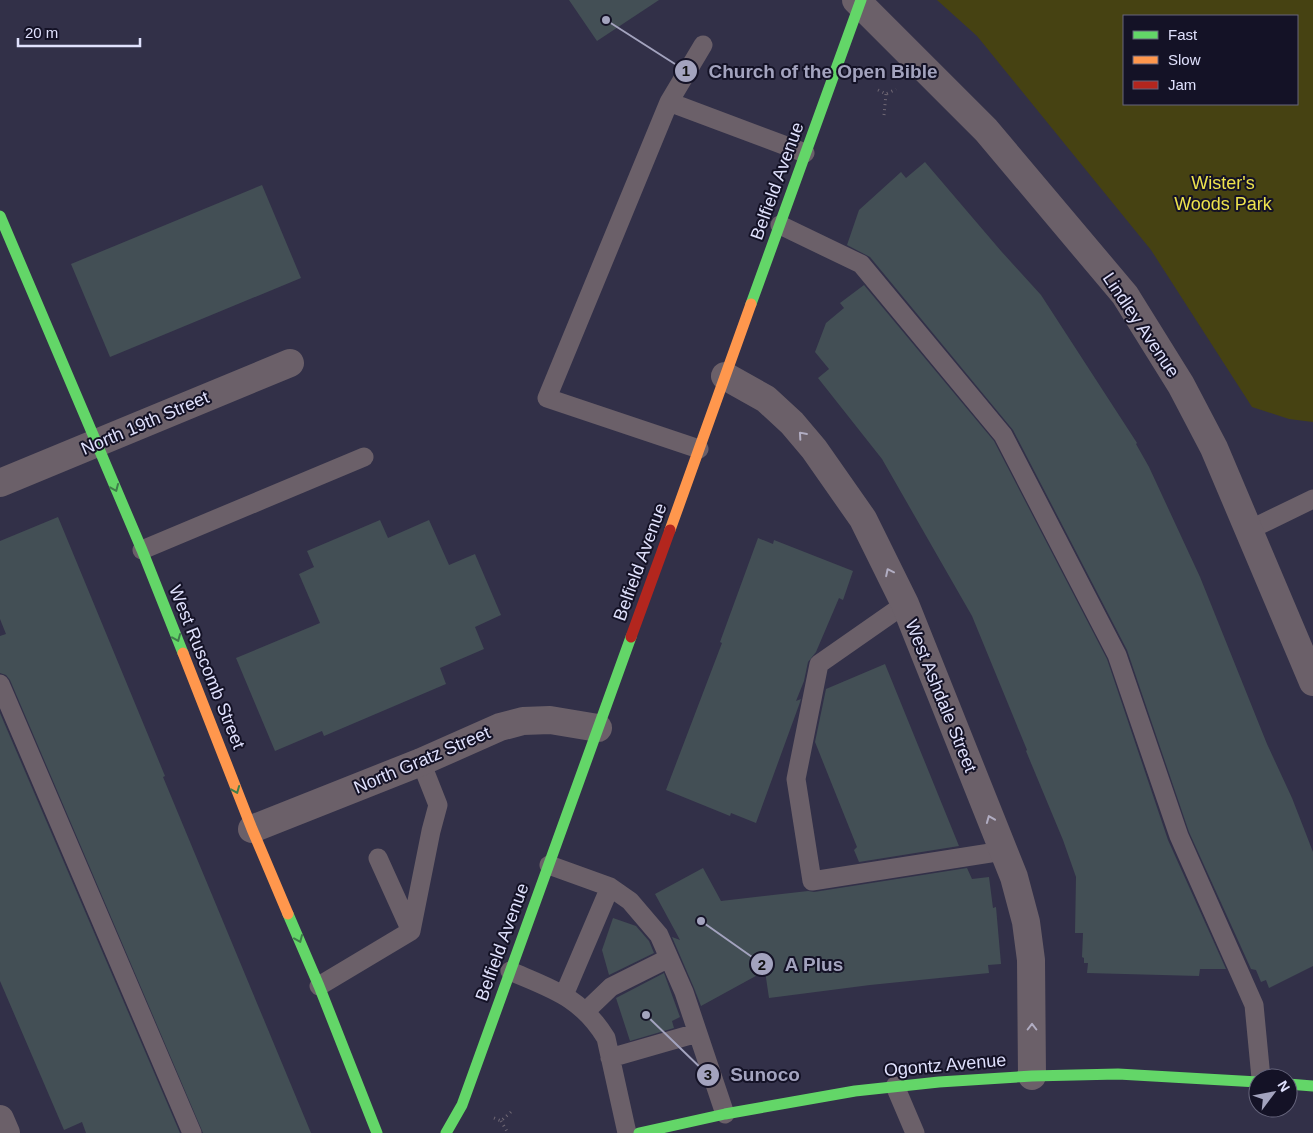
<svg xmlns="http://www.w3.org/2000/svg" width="1313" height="1133" font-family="Arial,sans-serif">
	<rect width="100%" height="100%" fill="#323048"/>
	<path fill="#464212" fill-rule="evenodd" d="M937 0H1313V422L1289 419 1252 407 1151 250 977 36ZM1124 16H1297V104H1124Z"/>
	<path fill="#434f55" d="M569 0H659L597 41Z
		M925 162 1001 251 1041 295 1137 443 1136 444 1149 467 1200 577 1267 744 1292 798 1313 852V966L1269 988 1266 980 1261 982 1256 970 1251 969 1189 832 1127 650 1013 430 870 257 847 245 859 210 901 172 906 178Z
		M262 185 301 278 110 357 71 264Z
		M864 285 994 441 1107 659 1168 840 1226 969H1200L1199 976 1087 973 1088 963H1084V958L1082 957 1083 933H1075L1076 877 1063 840 1026 751 1027 750 972 616 882 459 818 378 829 369 815 352 826 323 844 308 840 303Z
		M58 517 165 776 163 777 311 1133H203L10 680 6 675 0 673V636L6 634 0 619V541Z
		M380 520 388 538 429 520 449 565 475 554 501 615 475 627 484 649 440 668 446 684 324 736 322 731 275 751 236 658 320 623 299 574 314 567 307 551Z
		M758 538 773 544 774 540 853 571 843 600 839 598 816 652 808 662 804 681 796 701 801 699 799 705 756 823 731 813 730 816 666 790 722 643 720 642Z
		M885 664 959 846 859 862 854 850 857 847 815 742 826 689Z
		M0 713 180 1133H86L82 1122 64 1130 0 981Z
		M703 868 721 901 808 891 814 892 967 868 972 879 989 877 993 908 996 907 1001 964 988 965 989 973 870 985 769 998 765 971 701 1006 694 988 672 937 680 940 655 894Z
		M613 918 636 926 649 941 654 953 609 975 602 950Z
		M664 973 680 1017 672 1021 674 1028 630 1041 616 998Z"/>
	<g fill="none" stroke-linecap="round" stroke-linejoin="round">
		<path stroke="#706874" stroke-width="3" stroke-dasharray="1 4" stroke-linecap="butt" d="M878 90 886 94 896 89
			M884 115 886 94
			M494 1118 501 1121 512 1111
			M501 1121 508 1133"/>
		<path stroke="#6b6069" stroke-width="19" d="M703 45 669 102 805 153
			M669 102 547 398 699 449
			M780 225 861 264 1003 435 1117 655 1179 836 1254 1005 1261 1078
			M1249 530 1313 499
			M142 550 364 457
			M905 604 819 664 796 779 812 881 1003 851
			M0 684 192 1133
			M378 858 411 931
			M549 865 610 887 630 901 659 935 684 992 725 1114
			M510 971C552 989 581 997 606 1038L627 1133
			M319 986 411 931 431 831 438 805 421 762
			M564 995 610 887
			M586 1011 611 987 669 958
			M610 1058 697 1033
			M895 1086 915 1133"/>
		<path stroke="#6b6069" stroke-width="28" d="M856 0 986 130 1125 295 1181 385 1214 448 1313 682
			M725 376 766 399 792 423 814 449 863 519 905 604 1014 877 1026 922 1031 960 1032 1076
			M0 483 290 363
			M252 829 421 762 500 727 523 721 550 720 598 728
			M0 1119 6 1133"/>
		<path stroke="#63d668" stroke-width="11" d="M0 216 142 550 183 653
			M751 304 861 0
			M288 914 319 986 377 1133
			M1288 1084 1313 1086
			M446 1133 462 1105 631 637
			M639 1133 725 1114 855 1091 939 1082 1032 1076 1118 1074 1258 1082"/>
		<path stroke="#ff974d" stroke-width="11" d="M670 530 751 304
			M183 653 252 829 288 914"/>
		<path stroke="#b3261e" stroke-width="11" d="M631 637 670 530"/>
	</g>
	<defs><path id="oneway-chevron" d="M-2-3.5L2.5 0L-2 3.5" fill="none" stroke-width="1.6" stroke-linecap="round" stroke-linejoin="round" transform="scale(1.25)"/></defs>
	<g stroke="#b1adc2">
		<use href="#oneway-chevron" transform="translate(802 435) rotate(-131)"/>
		<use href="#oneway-chevron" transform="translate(889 572) rotate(-116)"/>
		<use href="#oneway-chevron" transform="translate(990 819) rotate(-112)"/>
		<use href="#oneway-chevron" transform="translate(1032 1027) rotate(-90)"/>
	</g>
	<g stroke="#3f7e4a">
		<use href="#oneway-chevron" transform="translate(115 488) rotate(67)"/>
		<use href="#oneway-chevron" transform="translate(177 638) rotate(68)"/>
		<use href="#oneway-chevron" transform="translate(236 790) rotate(68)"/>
		<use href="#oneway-chevron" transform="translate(299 939) rotate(67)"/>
	</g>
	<g text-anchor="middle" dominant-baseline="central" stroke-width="4" stroke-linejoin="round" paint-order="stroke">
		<g font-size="18" fill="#e0e1fd" stroke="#141226">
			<text transform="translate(777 181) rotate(-70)">Belfield Avenue</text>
			<text transform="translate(1141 325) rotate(56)">Lindley Avenue</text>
			<text transform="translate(145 423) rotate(-23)">North 19th Street</text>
			<text transform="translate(640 562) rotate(-70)">Belfield Avenue</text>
			<text transform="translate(207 667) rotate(68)">West Ruscomb Street</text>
			<text transform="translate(941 696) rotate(68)">West Ashdale Street</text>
			<text transform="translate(422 760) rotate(-23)">North Gratz Street</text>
			<text transform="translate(502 942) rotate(-70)">Belfield Avenue</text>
			<text transform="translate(945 1065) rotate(-5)">Ogontz Avenue</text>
		</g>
		<g font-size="18" fill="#ede24d" stroke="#141226">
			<text x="1223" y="183">Wister's<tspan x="1223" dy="21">Woods Park</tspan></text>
		</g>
	</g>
	<path fill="none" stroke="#a3a3be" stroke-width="2" d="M606 20L686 71M701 921L762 964M646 1015L708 1075"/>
	<g fill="#a3a3be" stroke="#141226" stroke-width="2">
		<circle cx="606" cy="20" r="5"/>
		<circle cx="701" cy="921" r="5"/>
		<circle cx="646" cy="1015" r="5"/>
		<circle cx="686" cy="71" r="12"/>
		<circle cx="762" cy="964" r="12"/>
		<circle cx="708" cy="1075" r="12"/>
	</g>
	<g font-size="15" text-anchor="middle" font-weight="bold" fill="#111">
		<text x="686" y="76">1</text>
		<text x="762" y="970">2</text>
		<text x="708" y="1080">3</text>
	</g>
	<g font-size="19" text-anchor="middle" font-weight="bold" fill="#a3a3be" stroke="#141226" stroke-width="4" stroke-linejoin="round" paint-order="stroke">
		<text x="823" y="78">Church of the Open Bible</text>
		<text x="814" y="971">A Plus</text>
		<text x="765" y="1081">Sunoco</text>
	</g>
	<rect x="1123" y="15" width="175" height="90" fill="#141226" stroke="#66657c"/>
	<rect x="1133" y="31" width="25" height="8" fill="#63d668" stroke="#66657c"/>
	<text x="1168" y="40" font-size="15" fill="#e0e1fd">Fast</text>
	<rect x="1133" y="56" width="25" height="8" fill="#ff974d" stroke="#66657c"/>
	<text x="1168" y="65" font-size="15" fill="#e0e1fd">Slow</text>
	<rect x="1133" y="81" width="25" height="8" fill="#b3261e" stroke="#66657c"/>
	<text x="1168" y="90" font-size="15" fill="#e0e1fd">Jam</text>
	<g transform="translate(1273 1093) rotate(58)"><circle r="24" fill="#141226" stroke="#66657c"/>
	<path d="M0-4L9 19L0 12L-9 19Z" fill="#a3a3be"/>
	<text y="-8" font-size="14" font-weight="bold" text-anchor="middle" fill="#e0e1fd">N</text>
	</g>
	<path d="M18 38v8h122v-8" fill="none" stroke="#e0e1fd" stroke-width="2.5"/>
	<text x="25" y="38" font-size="15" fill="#e0e1fd" stroke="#141226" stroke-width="4" paint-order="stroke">20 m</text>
</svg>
